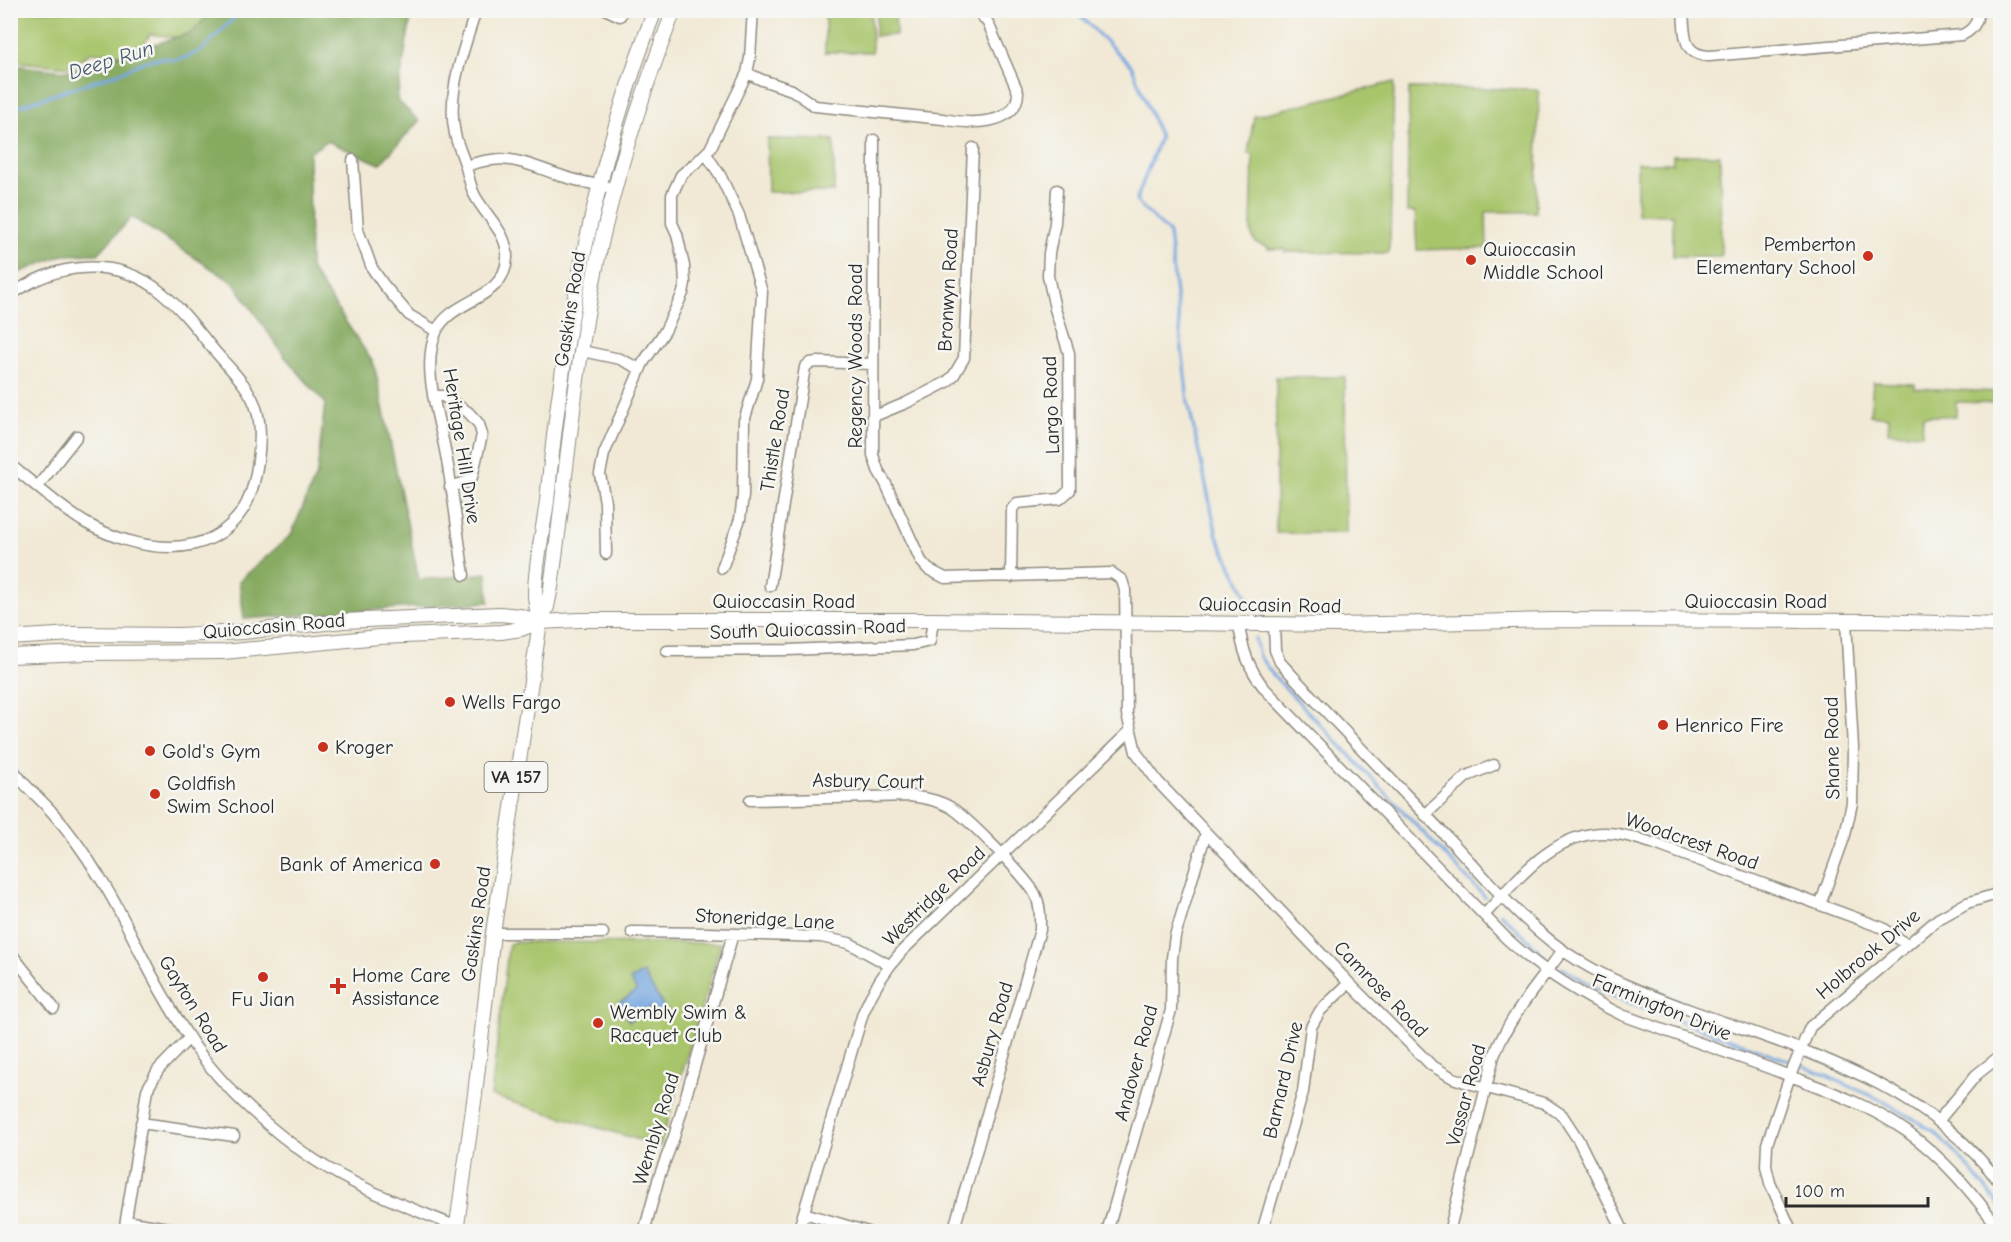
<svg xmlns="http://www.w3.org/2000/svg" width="2011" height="1242" font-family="'Comic Neue',sans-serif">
	<rect width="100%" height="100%" fill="#f6f6f2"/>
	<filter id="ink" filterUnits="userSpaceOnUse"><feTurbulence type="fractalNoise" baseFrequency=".0167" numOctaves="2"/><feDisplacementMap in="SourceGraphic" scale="12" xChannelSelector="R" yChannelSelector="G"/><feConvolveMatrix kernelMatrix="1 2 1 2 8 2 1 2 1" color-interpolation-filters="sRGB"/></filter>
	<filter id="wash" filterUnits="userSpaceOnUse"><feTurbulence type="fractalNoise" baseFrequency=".008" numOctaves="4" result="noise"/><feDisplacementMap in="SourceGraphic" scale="24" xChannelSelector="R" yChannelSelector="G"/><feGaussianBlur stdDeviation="1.35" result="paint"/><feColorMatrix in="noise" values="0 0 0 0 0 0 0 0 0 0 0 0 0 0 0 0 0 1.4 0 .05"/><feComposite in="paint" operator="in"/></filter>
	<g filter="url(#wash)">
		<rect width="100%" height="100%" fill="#f1e9d5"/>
		<path fill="#a8c56c" stroke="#6a784c" stroke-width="1.5" d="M11 11H222L189 39 150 34 137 56 92 52 69 67 11 61Z
			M825 11H871L872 52H825Z
			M877 11H895L896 35 875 36Z
			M1394 82 1390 239 1388 253 1285 252V249H1268L1267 246C1257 245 1253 242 1251 231L1253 155 1248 154 1254 116Z
			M1409 88 1535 89 1539 92 1536 212H1486L1487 248 1417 250 1415 212H1407Z
			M767 139 834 140V192H768Z
			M1673 155H1720L1721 256H1673V215L1637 214V163H1673Z
			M1276 377H1345L1346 533H1276Z
			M1873 382 1915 384V388L1997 392V403L1956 402V416H1923L1922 434 1888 432 1889 417 1870 415Z
			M515 942 721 943 660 1146 491 1096 508 949 509 944Z"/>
		<path fill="#86aa60" stroke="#586a46" stroke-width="1.5" d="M213 11H412L397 100 419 121 380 164 327 141 309 153 310 268 374 364 419 580 487 573 489 602 244 619 239 581 291 535 317 473 325 403 285 357 234 283 132 217 98 254 63 255 11 276V65L66 71 191 33Z"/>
		<path fill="#75a6df" stroke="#506885" stroke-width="1.5" d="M643 973 667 1012 658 1017 652 1007 629 1021 618 1003 637 991 630 980Z"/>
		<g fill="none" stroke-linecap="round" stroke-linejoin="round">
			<path stroke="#75a6df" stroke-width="3" d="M1074 10 1132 67 1160 137 1136 201 1169 233 1188 402 1217 536 1254 611
				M10 109 119 73 148 60 165 58 175 60 187 57 202 50 242 10
				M1255 638 1259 656 1274 676 1485 897
				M1500 913 1544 955
				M1562 968 1609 995 1790 1061
				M1800 1064 1883 1101 1935 1132 1965 1163 2000 1206"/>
		</g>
	</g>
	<g filter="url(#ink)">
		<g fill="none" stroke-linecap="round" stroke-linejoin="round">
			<defs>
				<path id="minor" d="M607 10 620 16
					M1683 10C1685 32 1681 55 1709 56L1962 35C1973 30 1978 23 1978 10
					M747 73 762 80 792 90 815 106 943 119C967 124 1018 127 1018 92L988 23 977 10
					M874 140 873 455 878 470 886 484 921 561 928 569 945 578 1112 573 1122 580 1125 590 1127 714 1136 752 1158 782 1349 983 1431 1065 1453 1078 1468 1083 1544 1103 1562 1115 1579 1141 1624 1232
					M706 154 720 175 739 215 762 292 757 379 744 421 743 496 740 519 722 568
					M353 160 358 230 372 268 383 284 409 315 436 331
					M466 166C510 151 525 164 565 177 581 182 599 185 616 189
					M10 296C54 262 116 256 161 292 181 308 197 329 213 349 228 367 251 387 257 411 264 436 257 486 244 508 209 564 135 551 86 523 61 509 33 482 10 465
					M582 351 620 359 640 369
					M433 396H443L468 412 479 424 482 435 472 477 466 482 450 487
					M872 417 906 403 947 382 954 375 964 358 973 148
					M38 486 77 436
					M606 554 605 502 600 474 604 454 643 363 665 331 683 293 685 283 684 266 677 234 672 223V195L681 175 698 161 710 149 747 73 750 58 753 10
					M464 575C457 532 453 488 444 445 437 411 421 364 437 330 452 299 505 300 507 258 508 232 485 216 474 194 470 185 468 174 465 164 462 154 457 144 455 134 446 92 464 50 476 10
					M1011 577 1012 509 1017 503 1060 499 1070 490 1069 353 1055 309 1048 276 1049 253 1055 223 1057 190
					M770 586 805 367 810 363 817 362 872 364
					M1239 624C1242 650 1249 669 1265 689L1506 938C1541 971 1579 994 1622 1015 1671 1033 1720 1050 1769 1068 1816 1086 1865 1102 1906 1131 1944 1158 1973 1193 2000 1230
					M1274 624 1275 650 1280 662C1334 722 1391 779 1447 837 1488 880 1528 930 1579 961 1613 982 1650 995 1687 1009 1802 1051 1923 1081 2000 1183
					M667 651 788 650 913 645 930 641 933 620
					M10 764C20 783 38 796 52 812 70 832 86 855 100 878 116 902 128 928 141 954 155 982 171 1010 188 1036 222 1091 292 1151 349 1180 388 1201 429 1215 470 1232
					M750 800 910 796C924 798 938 800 950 807 967 817 1026 877 1035 894 1041 906 1040 918 1040 930L953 1232
					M1425 815 1467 776 1494 765
					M1820 905 1845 835 1852 803 1853 748 1846 621
					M1484 915C1517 880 1554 831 1607 833 1623 833 1638 839 1652 843L1883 928 1906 944
					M632 932 708 933 821 937 849 943 889 965
					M493 933H603
					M10 952 54 1008
					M1939 1120 1976 1075 2000 1056
					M141 1123 234 1136
					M804 1213 868 1232
					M126 1221 192 1232
					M124 1232 147 1090 158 1070 189 1038
					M644 1232 659 1177 674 1137 733 934
					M798 1232 863 1013C873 989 885 970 902 951L1130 731
					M1107 1232 1171 1010 1172 958 1175 936 1206 833
					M1262 1232 1303 1092 1311 1027 1320 1011 1349 983
					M1449 1232 1494 1056C1509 1017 1538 984 1563 950
					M1792 1232 1770 1183 1766 1166 1767 1144 1790 1076 1810 1027 1938 919 1967 903 2000 893"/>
				<path id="major" d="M540 622C538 613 535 604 535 595 535 564 543 532 547 501 563 333 594 168 655 10
					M10 638 72 634 179 635 243 632 343 621 500 614 520 616 540 622
					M10 656 86 653 223 652 379 637 501 632 521 629 540 622 579 620H933L1339 625 1552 620 1876 621 2000 625
					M456 1232 475 1094 493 933 540 622 547 607 551 587C566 481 574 373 596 267 613 183 643 91 674 10"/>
			</defs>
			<use href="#minor" stroke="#8e8a80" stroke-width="13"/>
			<use href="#major" stroke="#8e8a80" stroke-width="16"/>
			<use href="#minor" stroke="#fff" stroke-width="10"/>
			<use href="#major" stroke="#fff" stroke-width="14"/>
		</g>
	</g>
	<g fill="#c8321e" stroke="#f6f6f2" stroke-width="2">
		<circle cx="1868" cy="256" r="6"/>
		<circle cx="1471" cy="260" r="6"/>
		<circle cx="450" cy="702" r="6"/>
		<circle cx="1663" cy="725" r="6"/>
		<circle cx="323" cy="747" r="6"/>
		<circle cx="150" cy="751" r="6"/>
		<circle cx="155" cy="794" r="6"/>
		<circle cx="435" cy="864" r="6"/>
		<circle cx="263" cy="977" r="6"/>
		<path d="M335 977h6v6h6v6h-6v6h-6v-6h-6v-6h6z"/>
		<circle cx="598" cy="1023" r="6"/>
	</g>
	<g text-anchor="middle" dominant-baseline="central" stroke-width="5" stroke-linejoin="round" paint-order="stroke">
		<rect fill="#f6f6f2" stroke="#686867" stroke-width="1.5" x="484.5" y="762" width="63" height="30" rx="4.5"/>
		<g font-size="18" font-weight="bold" fill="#2b2b2b">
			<text x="516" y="777">VA 157</text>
		</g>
		<g font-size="20" fill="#2b2b2b" stroke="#f6f6f2" text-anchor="start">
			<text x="1856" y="244" text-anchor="end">Pemberton<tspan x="1856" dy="23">Elementary School</tspan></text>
			<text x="1483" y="249">Quioccasin<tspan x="1483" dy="23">Middle School</tspan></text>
			<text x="462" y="702">Wells Fargo</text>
			<text x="1675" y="725">Henrico Fire</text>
			<text x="335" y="747">Kroger</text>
			<text x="162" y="751">Gold's Gym</text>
			<text x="167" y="783">Goldfish<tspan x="167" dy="23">Swim School</tspan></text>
			<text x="423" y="864" text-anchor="end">Bank of America</text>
			<text x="352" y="975">Home Care<tspan x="352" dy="23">Assistance</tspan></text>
			<text x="263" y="999" text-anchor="middle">Fu Jian</text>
			<text x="610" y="1012">Wembly Swim &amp;<tspan x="610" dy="23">Racquet Club</tspan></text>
		</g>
		<g font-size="20" fill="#2b2b2b" stroke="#f6f6f2">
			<text transform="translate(948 290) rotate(-87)">Bronwyn Road</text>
			<text transform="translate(570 309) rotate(-81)">Gaskins Road</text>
			<text transform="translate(855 356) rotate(-90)">Regency Woods Road</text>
			<text transform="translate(1051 405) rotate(-92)">Largo Road</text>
			<text transform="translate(775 440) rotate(-81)">Thistle Road</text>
			<text transform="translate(462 446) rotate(81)">Heritage Hill Drive</text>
			<text x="784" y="601">Quioccasin Road</text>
			<text x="1756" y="601">Quioccasin Road</text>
			<text transform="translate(1270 605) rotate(1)">Quioccasin Road</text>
			<text transform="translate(274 626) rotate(-5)">Quioccasin Road</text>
			<text transform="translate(808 629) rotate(-2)">South Quiocassin Road</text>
			<text transform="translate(1832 748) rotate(-91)">Shane Road</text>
			<text transform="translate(868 781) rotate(1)">Asbury Court</text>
			<text transform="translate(1692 841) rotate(19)">Woodcrest Road</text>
			<text transform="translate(934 896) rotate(-44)">Westridge Road</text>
			<text transform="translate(765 919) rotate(3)">Stoneridge Lane</text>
			<text transform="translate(476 924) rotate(-82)">Gaskins Road</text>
			<text transform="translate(1868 954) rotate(-40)">Holbrook Drive</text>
			<text transform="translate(1381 989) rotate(46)">Camrose Road</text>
			<text transform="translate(193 1004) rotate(58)">Gayton Road</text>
			<text transform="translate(1662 1007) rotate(22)">Farmington Drive</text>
			<text transform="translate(992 1034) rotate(-74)">Asbury Road</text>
			<text transform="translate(1136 1063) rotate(-75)">Andover Road</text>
			<text transform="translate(1283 1080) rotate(-77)">Barnard Drive</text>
			<text transform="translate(1466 1095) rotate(-75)">Vassar Road</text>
			<text transform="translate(656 1129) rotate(-73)">Wembly Road</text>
		</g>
		<g font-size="21" font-style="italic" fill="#45566a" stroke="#f6f6f2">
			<text transform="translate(111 60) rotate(-17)">Deep Run</text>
		</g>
	</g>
	<rect width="2011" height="1242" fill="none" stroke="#f6f6f2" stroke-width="36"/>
	<path d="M1786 1197v9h142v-9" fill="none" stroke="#2b2b2b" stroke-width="3"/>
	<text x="1795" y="1197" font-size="18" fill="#2b2b2b" stroke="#f6f6f2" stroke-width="4.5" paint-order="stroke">100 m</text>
</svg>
